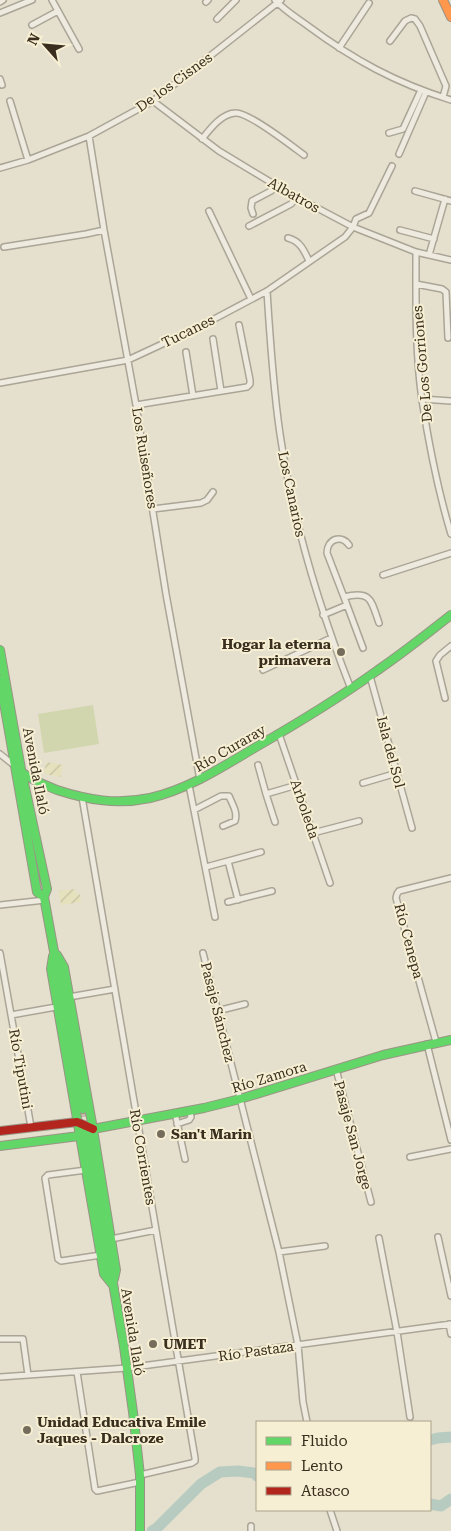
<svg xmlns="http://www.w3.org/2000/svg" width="451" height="1531" font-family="'Roboto Serif',serif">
	<defs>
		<pattern id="farmland-furrows" width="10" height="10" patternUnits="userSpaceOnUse" patternTransform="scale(1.25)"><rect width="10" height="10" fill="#e5e1bd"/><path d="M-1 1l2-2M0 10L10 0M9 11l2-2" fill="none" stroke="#c5c1a2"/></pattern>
	</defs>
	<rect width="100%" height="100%" fill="#e5e0cd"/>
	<path fill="url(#farmland-furrows)" d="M46 762 63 765 61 777 44 774Z
		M75 889 76 894H80L81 902 61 905 59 891Z"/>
	<path fill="#d2d6af" d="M93 705 99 744 44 753 38 714Z"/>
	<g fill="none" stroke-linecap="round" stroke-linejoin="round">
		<path stroke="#b8cbc1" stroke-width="11" d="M430 1440 438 1438 451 1437
			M430 1504 441 1506 451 1499
			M152 1531 157 1528 201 1484 220 1472 238 1471 254 1473 257 1476"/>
		<path stroke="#c3bcaa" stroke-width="8" stroke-dasharray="8 4" stroke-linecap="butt" d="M83 1109 86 1130"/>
		<defs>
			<path id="street" d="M52 0 79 49
				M275 0C284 10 297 18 308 26 354 60 396 83 451 100
				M0 2 3 0
				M206 2 208 0
				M0 13 32 0
				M217 19 236 0
				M32 25 58 11
				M390 41 405 21 411 18 415 19 420 26 446 86 443 97
				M339 48 369 3
				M0 79 2 85
				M10 101 28 160
				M153 101 219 151 287 192 353 227 416 252 451 260
				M389 133 403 129 421 90
				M89 136 104 230 136 405 166 594 200 780
				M202 139C210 129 221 114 235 113 247 111 292 146 304 155
				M399 154 426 92
				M0 168 28 160 89 136 153 101 281 0
				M415 191 451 201
				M209 211 251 299
				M253 214 251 208 252 201 271 191 277 186
				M249 226 291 204 297 197
				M400 230 434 239
				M288 238C300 241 304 250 309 261
				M4 247 86 234 104 230
				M416 252C416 301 415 351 422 400 429 445 438 491 451 534
				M429 255 445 199
				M416 284 442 289 446 292 448 338
				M267 291C270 339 273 387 280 434 293 522 319 607 351 689
				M213 339 221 391
				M186 352 193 396
				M0 383 128 360 201 326 267 291 345 237 353 227 356 219 369 213 392 166
				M422 399 451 401
				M136 405 247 387 250 384V380L239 325
				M153 509 201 503 207 500 213 492
				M383 575 451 553
				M344 597C372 590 371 601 379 623
				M347 605 363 648
				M323 615 347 605 327 553C327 539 341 534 349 545
				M263 670 331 638
				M370 676 412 828
				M445 698 436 661 440 655 451 646
				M279 734 330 883
				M0 754 15 766
				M258 765 266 794
				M363 783 397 773
				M189 785 215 917
				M82 797 195 1458V1461L192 1463 140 1475
				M194 810 221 796H229C232 804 238 812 235 821L223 826
				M275 822 266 794 297 785
				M313 833 359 821
				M228 861 238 900
				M206 867 261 852
				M228 902 272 891
				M0 905 45 900
				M0 953 31 1127
				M203 953 279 1252 298 1345 303 1402 307 1422
				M69 997 115 989
				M217 1011 245 1004
				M11 1015 56 1007
				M436 1042 396 898 397 894 399 891 451 878
				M427 1044 451 1140
				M336 1069 371 1202
				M175 1113 185 1159
				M177 1124 189 1120 191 1117 190 1111
				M410 1157 451 1149
				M86 1170 48 1175 45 1178 58 1259 61 1261 101 1255
				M438 1237 451 1296
				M379 1238 397 1332 410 1417
				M111 1239 156 1230
				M279 1252 325 1246
				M449 1324 451 1334
				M0 1339H23L28 1375
				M77 1372 95 1489 97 1491 140 1482
				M0 1377 127 1368 451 1324
				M330 1510 337 1531
				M251 1526V1531"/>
			<path id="fast" d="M0 650 21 769 47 889 44 897 83 1109
				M0 680 37 892 44 897
				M23 773C33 781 45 785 57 790 88 800 117 805 150 798 189 789 222 767 256 747 298 723 339 698 378 670 403 653 427 634 451 615
				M57 955 64 967 93 1129 116 1270 114 1279
				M53 956 51 969 104 1274 112 1284
				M88 1139 124 1347 133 1412 140 1475V1531
				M0 1146 79 1136 93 1129 204 1108 240 1099 383 1055 451 1040"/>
			<path id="slow" d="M443 0 451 17"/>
			<path id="jam" d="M0 1131 77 1122 93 1129"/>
		</defs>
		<use href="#street" stroke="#aaa596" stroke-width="8"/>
		<use href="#fast" stroke="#9a9486" stroke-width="10"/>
		<use href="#slow" stroke="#9a9486" stroke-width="10"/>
		<use href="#jam" stroke="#9a9486" stroke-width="10"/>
		<use href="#street" stroke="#eeeadf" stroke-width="5"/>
		<use href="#fast" stroke="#63d668" stroke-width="8"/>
		<use href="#slow" stroke="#ff974d" stroke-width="8"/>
		<use href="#jam" stroke="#b3261e" stroke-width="8"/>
	</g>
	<g fill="#766c5b" stroke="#f7efd3" stroke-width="2">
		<circle cx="341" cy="652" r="5"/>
		<circle cx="161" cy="1134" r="5"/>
		<circle cx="153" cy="1344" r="5"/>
		<circle cx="27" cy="1430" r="5"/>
	</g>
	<g text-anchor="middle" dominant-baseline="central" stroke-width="4" stroke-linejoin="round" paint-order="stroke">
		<g font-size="14" fill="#3a2e1e" stroke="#f7efd3">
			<text transform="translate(174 82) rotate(-36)">De los Cisnes</text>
			<text transform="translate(294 195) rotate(29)">Albatros</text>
			<text transform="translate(188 331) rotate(-26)">Tucanes</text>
			<text transform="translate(422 364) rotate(-95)">De Los Gorriones</text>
			<text transform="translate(145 458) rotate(81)">Los Ruiseñores</text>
			<text transform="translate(292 494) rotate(78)">Los Canarios</text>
			<text transform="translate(230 748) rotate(-30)">Río Curaray</text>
			<text transform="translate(391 752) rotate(75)">Isla del Sol</text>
			<text transform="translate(36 771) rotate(79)">Avenida Ilaló</text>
			<text transform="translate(305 809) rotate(71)">Arboleda</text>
			<text transform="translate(409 941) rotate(75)">Río Cenepa</text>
			<text transform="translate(218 1012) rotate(76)">Pasaje Sánchez</text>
			<text transform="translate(21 1069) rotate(80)">Río Tiputini</text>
			<text transform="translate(269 1077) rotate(-17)">Río Zamora</text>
			<text transform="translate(353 1135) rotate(75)">Pasaje San Jorge</text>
			<text transform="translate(143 1157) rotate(80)">Río Corrientes</text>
			<text transform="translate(133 1332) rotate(81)">Avenida Ilaló</text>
			<text transform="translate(256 1351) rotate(-8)">Río Pastaza</text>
		</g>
		<g font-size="14" font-weight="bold" fill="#3a2e1e" stroke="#f7efd3" text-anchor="start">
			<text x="331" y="644" text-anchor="end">Hogar la eterna<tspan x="331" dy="16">primavera</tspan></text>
			<text x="171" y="1134">San't Marin</text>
			<text x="163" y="1344">UMET</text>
			<text x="37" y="1422">Unidad Educativa Emile<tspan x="37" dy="16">Jaques - Dalcroze</tspan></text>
		</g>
	</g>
	<rect x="256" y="1421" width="175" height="90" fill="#f7efd3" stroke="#aba28b"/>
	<rect x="266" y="1437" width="25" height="8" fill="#63d668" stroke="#aba28b"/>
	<text x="301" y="1446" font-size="15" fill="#3a2e1e">Fluido</text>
	<rect x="266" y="1462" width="25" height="8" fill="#ff974d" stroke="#aba28b"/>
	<text x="301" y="1471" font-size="15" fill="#3a2e1e">Lento</text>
	<rect x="266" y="1487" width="25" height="8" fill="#b3261e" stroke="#aba28b"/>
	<text x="301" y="1496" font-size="15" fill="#3a2e1e">Atasco</text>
	<g transform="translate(45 45) rotate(297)" stroke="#f7efd3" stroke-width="4" paint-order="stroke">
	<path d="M0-4L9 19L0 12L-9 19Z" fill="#3a2e1e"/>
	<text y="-8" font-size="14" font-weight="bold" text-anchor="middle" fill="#3a2e1e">N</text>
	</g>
</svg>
